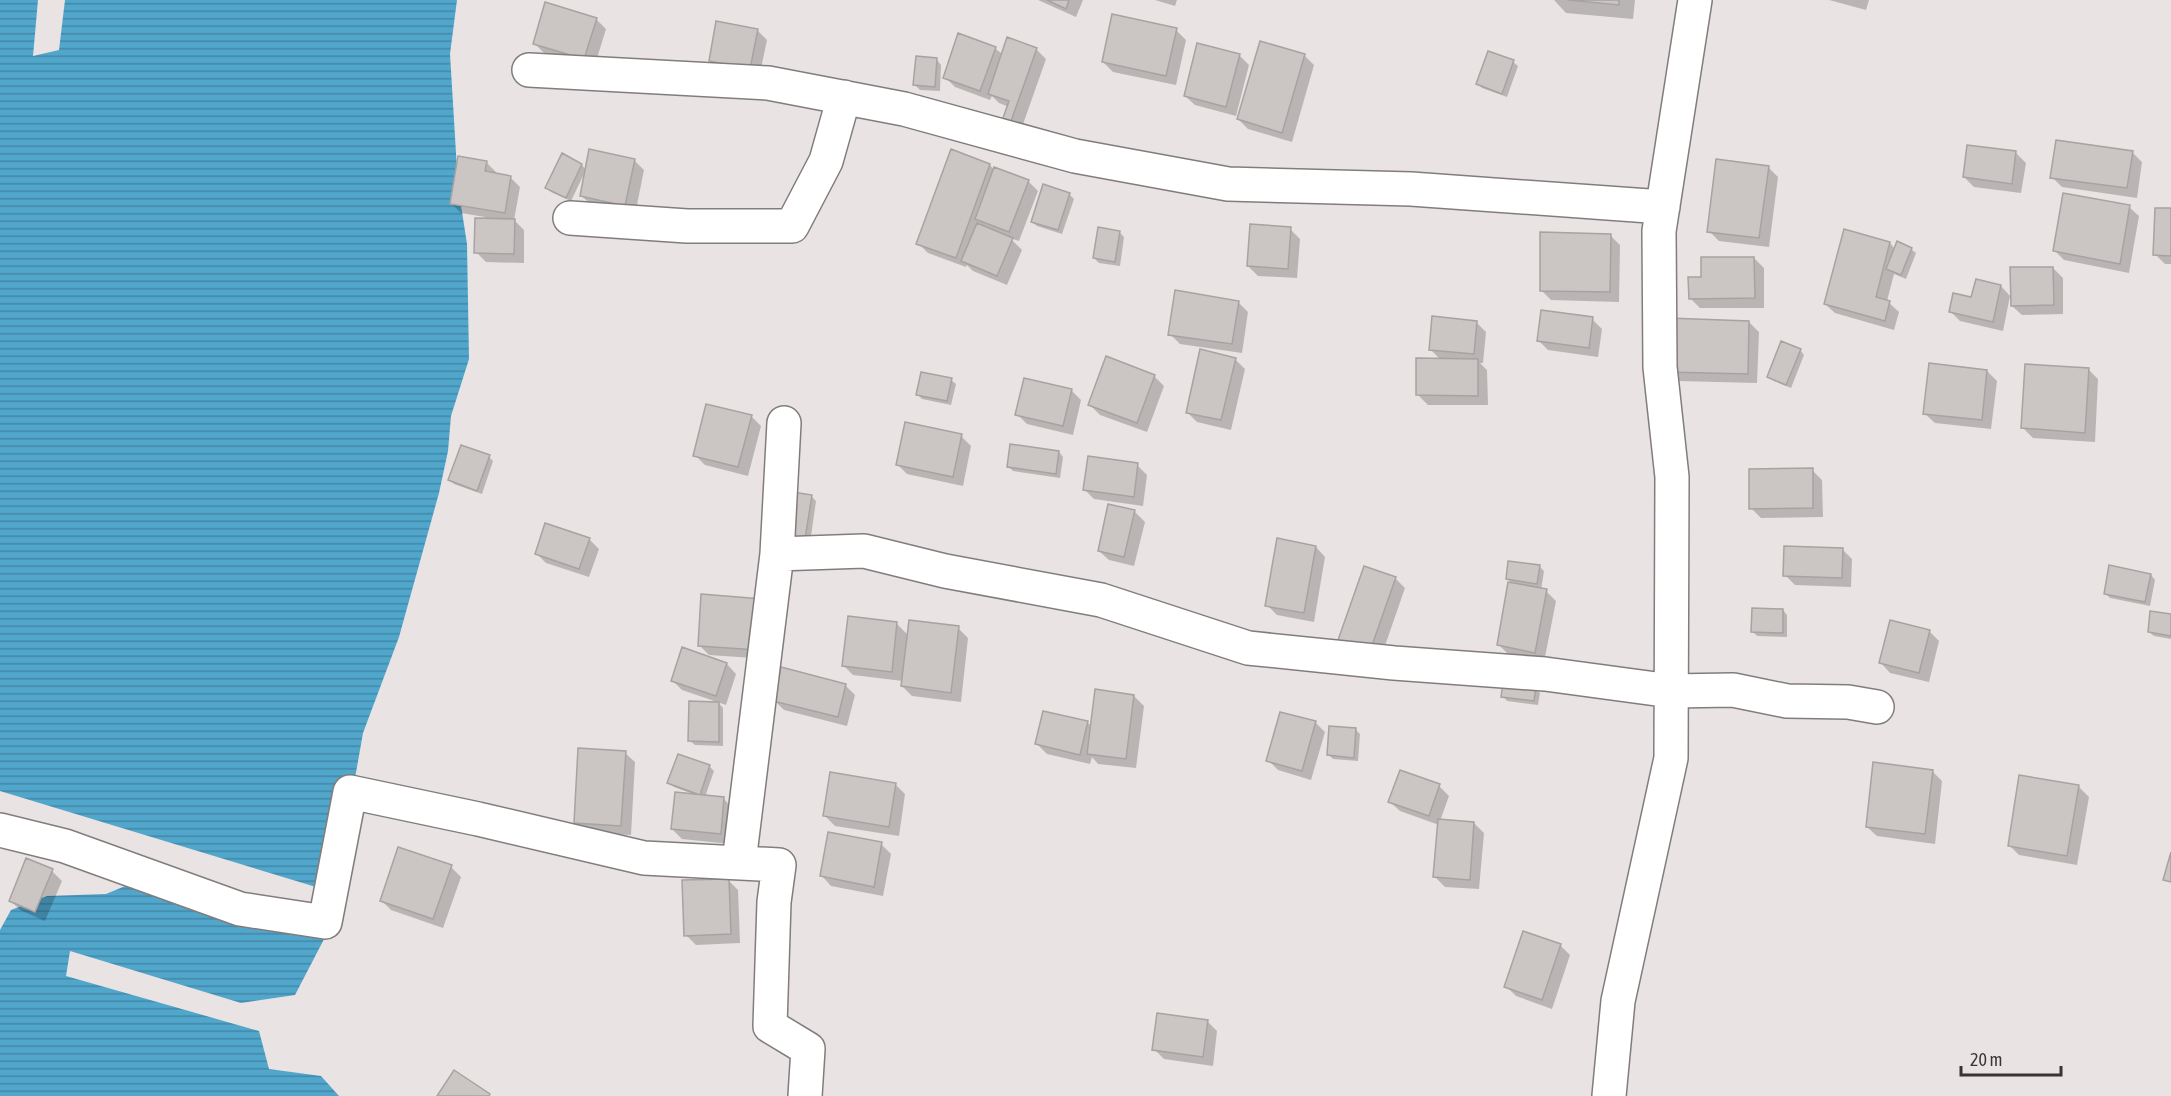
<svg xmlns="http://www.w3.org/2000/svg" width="2171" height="1096" font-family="'Asap Condensed',sans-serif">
	<defs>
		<pattern id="water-rules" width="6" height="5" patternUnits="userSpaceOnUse" patternTransform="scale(1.5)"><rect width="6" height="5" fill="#51a6cc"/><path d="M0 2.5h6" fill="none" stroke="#4488a6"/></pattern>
	</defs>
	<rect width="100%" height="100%" fill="#e9e3e3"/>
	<path fill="url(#water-rules)" d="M0 0H38L33 56 59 50 65 0H457L450 54 458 186 467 244 469 359 451 416 448 451 439 493 399 637 363 733 352 795 316 887 0 791Z
		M130 884 335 918 295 995 241 1003 70 951 66 976 259 1031 269 1069 321 1076 339 1096H0V930L11 910 47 896 106 894Z"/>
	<path fill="#0003" d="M1038 0H1083L1076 17Z
		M1155 0H1177L1175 6Z
		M1554 0H1635L1633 19 1566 13Z
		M1829 0H1869L1866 10Z
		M596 19 606 29 594 68 544 53 534 43Z
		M757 30 767 40 759 78 720 71 710 61Z
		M1176 30 1186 40 1176 85 1113 72 1103 62Z
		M995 48 1003 55 1036 49 1046 59 1021 130 1015 128 1005 118 1009 107 999 103 992 96 990 100 955 87 945 77Z
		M1239 55 1249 65 1236 116 1195 105 1185 96Z
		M1304 55 1314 65 1292 142 1248 129 1238 119Z
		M937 60 941 65 940 91 920 90 915 85Z
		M1513 62 1518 66 1507 97 1482 88 1478 84Z
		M2132 152 2142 162 2137 198 2062 187 2052 177Z
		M2016 153 2026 163 2021 193 1974 187 1964 177Z
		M634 160 644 170 635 215 592 206 582 196 585 172 571 201 551 192 547 188 582 165 586 170Z
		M486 162 496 172V175L510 177 520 187 514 220 524 230V263L486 262 476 252 485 217 461 213 451 203Z
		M990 165 994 170 1028 181 1038 191 1019 241 1010 238 1022 250 1007 285 973 271 967 265 966 267 928 253 918 243Z
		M1768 167 1778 177 1769 247 1719 241 1709 231Z
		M1069 194 1074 199 1062 234 1037 226 1032 222Z
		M2129 207 2139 216 2129 273 2064 260 2054 250Z
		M2171 210V264H2165L2155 254Z
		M1290 229 1300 239 1297 278 1258 276 1248 266Z
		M1119 232 1124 237 1120 266 1099 263 1094 258Z
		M1610 235 1620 245 1619 302 1551 300 1541 290Z
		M1890 243 1895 249H1911L1916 253 1906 279 1894 274 1887 301 1899 312 1894 330 1835 313 1825 304Z
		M1754 258 1764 268V308H1700L1690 298 1703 278Z
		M2053 268 2063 278V314L2022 315 2012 306Z
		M2001 286 2010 296 2003 331 1960 321 1950 311Z
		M1238 302 1248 312 1242 353 1180 344 1170 334Z
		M1592 319 1602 329 1598 357 1548 350 1538 340Z
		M1476 322 1486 332 1483 363H1480L1487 370 1488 405H1428L1418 395 1441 360 1430 349Z
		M1749 322 1759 332 1757 383 1678 381 1668 371Z
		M1800 350 1804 355 1791 388 1774 381 1769 377Z
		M1235 359 1245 369 1231 430 1197 422 1187 412Z
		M2088 369 2098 379 2095 442 2033 438 2023 428Z
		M1987 371 1997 381 1991 429 1935 423 1925 414Z
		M1154 376 1164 386 1147 432 1100 415 1090 405Z
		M951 380 956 384 951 405 922 399 917 394Z
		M1072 391 1081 400 1073 435 1027 424 1017 414Z
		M751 416 761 426 748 476 705 465 695 455Z
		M961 436 971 446 963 486 907 474 897 464Z
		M1059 452 1063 457 1060 478 1013 471 1008 466Z
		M489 457 493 461 482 494 454 484 450 480Z
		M1137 465 1147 475 1143 506 1094 499 1084 489Z
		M1812 470 1822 480 1823 517 1761 518 1751 508Z
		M812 497 816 501 810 543 792 540Z
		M1109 505 1135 512 1145 522 1134 566 1109 560 1099 551Z
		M589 539 599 549 589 577 546 563 536 553Z
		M1316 547 1325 557 1314 622 1277 615 1267 605Z
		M1842 549 1852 559 1851 587 1795 585 1785 575Z
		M1539 566 1544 571 1541 590 1546 591 1556 601 1544 662 1509 655 1499 645 1513 585 1508 579Z
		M2151 575 2155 580 2150 606 2110 598 2105 593Z
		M1395 578 1405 588 1379 663 1349 653Z
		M771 610 768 659 709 655 699 645Z
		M1783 610 1787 615V637L1757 636 1753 632Z
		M2171 615V639L2154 636 2149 632Z
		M897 624 908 635 958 628 968 638 961 702 912 696 902 686 903 681 853 675 843 665Z
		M1929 631 1939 641 1929 682 1890 673 1881 663Z
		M727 664 736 674 726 705 682 690 672 680Z
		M845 685 855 695 847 726 784 710 774 700Z
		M1535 689 1540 693 1538 705 1507 701 1503 696Z
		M1134 696 1144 706 1136 768 1098 764 1092 757 1090 764 1047 754 1037 744 1044 713 1088 723 1092 727Z
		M718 702 723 708V746L695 745 690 741Z
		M1315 722 1325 732 1311 780 1278 770 1268 760Z
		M1356 730 1360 734 1358 761 1333 759 1328 754Z
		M625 753 635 762 631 835 585 833 575 823Z
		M709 766 714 771 705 797 724 799 733 809 730 844 682 839 672 829 693 794 674 787 669 783Z
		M1932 771 1942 781 1935 844 1877 836 1867 827Z
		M2020 777 2079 787 2089 797 2077 865 2019 855 2009 845Z
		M895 784 905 794 899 836 835 826 825 816Z
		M1439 786 1449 796 1440 821 1474 823 1484 833 1479 889 1445 887 1435 877 1439 825 1400 811 1390 802Z
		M881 844 891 854 883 896 831 886 822 876Z
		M27 860 52 871 62 881 45 921 20 910 10 900Z
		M451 867 461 877 443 928 391 910 381 900Z
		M728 880 738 890 740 943 696 945 686 935Z
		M1524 933 1561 946 1570 955 1552 1009 1516 996 1506 986Z
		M1207 1021 1217 1031 1213 1066 1164 1059 1154 1049Z"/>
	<path fill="#cbc5c4" stroke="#a8a2a2" stroke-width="1.5" d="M1047 0H1069L1066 9Z
		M1568 0H1619V5Z
		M545 2 597 18 584 59 533 44Z
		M1112 14 1177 28 1166 76 1102 62Z
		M716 21 758 29 750 69 709 61Z
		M958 33 996 47 980 91 943 78Z
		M1007 37 1037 48 1011 121 1003 118 1009 101 988 94Z
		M1260 41 1305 54 1282 133 1237 119Z
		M1197 43 1240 54 1226 107 1184 96Z
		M1488 51 1514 60 1502 94 1476 84Z
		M916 56 937 58 935 87 913 85Z
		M2056 140 2133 151 2127 188 2050 178Z
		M1967 145 2016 151 2012 184 1963 177Z
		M589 149 635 159 625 206 580 196Z
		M951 149 990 164 956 258 916 244Z
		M562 153 582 164 566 198 545 188Z
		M458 156 487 161 485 171 511 176 505 213 450 204Z
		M1716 159 1769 166 1759 238 1707 232Z
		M994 167 1029 180 1009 232 975 219Z
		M1043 184 1070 193 1058 230 1031 222Z
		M2063 193 2130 205 2120 264 2053 251Z
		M2155 208H2171V256L2153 255Z
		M475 218 515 219 514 254 474 253Z
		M977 223 1013 238 997 276 961 261Z
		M1250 224 1291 227 1288 269 1247 266Z
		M1098 227 1120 231 1115 262 1093 258Z
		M1844 229 1890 242 1876 297 1890 301 1885 321 1824 304Z
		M1540 232 1611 234 1610 292 1540 291Z
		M1897 241 1912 248 1901 275 1886 269Z
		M1701 257H1754L1755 298 1689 299 1688 277H1701Z
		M2010 267H2053L2054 305 2011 306Z
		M1976 279 2001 285 1993 322 1949 312 1953 293 1971 297Z
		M1175 290 1239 301 1232 344 1168 335Z
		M1541 310 1593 317 1589 348 1537 341Z
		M1432 316 1477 321 1474 354 1429 350Z
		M1668 318 1749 321 1748 374 1667 372Z
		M1781 341 1801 349 1786 385 1767 377Z
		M1200 349 1236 358 1221 420 1186 413Z
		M1106 356 1155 375 1137 423 1088 405Z
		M1416 358 1478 359V396L1416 395Z
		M1929 363 1987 370 1982 420 1923 414Z
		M2025 364 2089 368 2085 433 2021 428Z
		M921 372 952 378 947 401 916 395Z
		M1024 378 1072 389 1063 426 1015 415Z
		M706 404 752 415 738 467 693 456Z
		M905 422 962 434 953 477 896 465Z
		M1010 444 1059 451 1056 474 1007 467Z
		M461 445 490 455 477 491 448 480Z
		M1088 456 1138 463 1134 497 1083 490Z
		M1813 468V508L1749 509V469Z
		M793 492 812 495 805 539 786 536Z
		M1108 504 1135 510 1124 557 1098 551Z
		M545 523 590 538 579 569 535 554Z
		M1277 538 1316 546 1304 613 1265 606Z
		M1784 546 1843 548 1842 578 1783 576Z
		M1508 561 1540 565 1537 584 1506 579Z
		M2109 565 2151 574 2145 602 2104 594Z
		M1364 566 1396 577 1369 654 1337 643Z
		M1508 582 1547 589 1535 653 1497 645Z
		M701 594 762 599 758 650 698 646Z
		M1752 608 1783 609V633L1751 632Z
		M2150 611 2171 614V636L2148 632Z
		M848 616 897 622 892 672 842 666Z
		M909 620 959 626 951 693 901 686Z
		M1890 620 1930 630 1919 673 1879 663Z
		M682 647 727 663 716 696 671 681Z
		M781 667 846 684 838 717 773 701Z
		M1503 682 1536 687 1534 701 1501 697Z
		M1095 689 1134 695 1126 759 1087 754Z
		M689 701 719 702V742L688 741Z
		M1043 711 1088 721 1080 755 1035 744Z
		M1280 712 1316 721 1302 771 1266 761Z
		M1329 726 1356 728 1354 758 1327 755Z
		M578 748 626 751 621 826 574 823Z
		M678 754 710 765 700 795 667 783Z
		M1873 762 1933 770 1925 834 1866 827Z
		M1400 770 1440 784 1429 816 1388 802Z
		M830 772 896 783 889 827 823 816Z
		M2019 775 2079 785 2067 856 2008 846Z
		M675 792 724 797 721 834 671 829Z
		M1438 819 1474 822 1470 880 1433 877Z
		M828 832 882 842 874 887 820 876Z
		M398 847 452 865 433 919 380 901Z
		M2171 852V882L2163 880Z
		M26 858 53 869 35 912 9 901Z
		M729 879 731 934 684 936 682 880Z
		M1523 931 1561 944 1542 1000 1504 987Z
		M1157 1013 1208 1020 1203 1057 1152 1050Z
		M454 1070 490 1094 489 1096H437Z"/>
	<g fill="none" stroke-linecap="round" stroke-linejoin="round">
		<defs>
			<path id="minor" d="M529 70 768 83 904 109 1075 156 1228 184 1411 189 1663 207
				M570 218 687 226H792L826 161 844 97
				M777 554 784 423
				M0 830 65 846 240 909 325 922 350 792 478 819 644 858 779 865 774 902 770 1026 808 1049 805 1096
				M739 862 777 554 864 551 945 571 1101 600 1248 648 1394 663 1545 674 1671 691 1733 690 1787 701 1848 702 1877 707
				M1609 1096 1618 1001 1671 758 1672 477 1660 367 1659 231 1695 0"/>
		</defs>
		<use href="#minor" stroke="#827d7c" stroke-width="36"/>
		<use href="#minor" stroke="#fff" stroke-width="33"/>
	</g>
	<path d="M1961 1066v9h100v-9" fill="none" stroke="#373535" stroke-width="3"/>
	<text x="1970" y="1066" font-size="18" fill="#373535" stroke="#e9e3e3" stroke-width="4.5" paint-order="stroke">20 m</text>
</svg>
